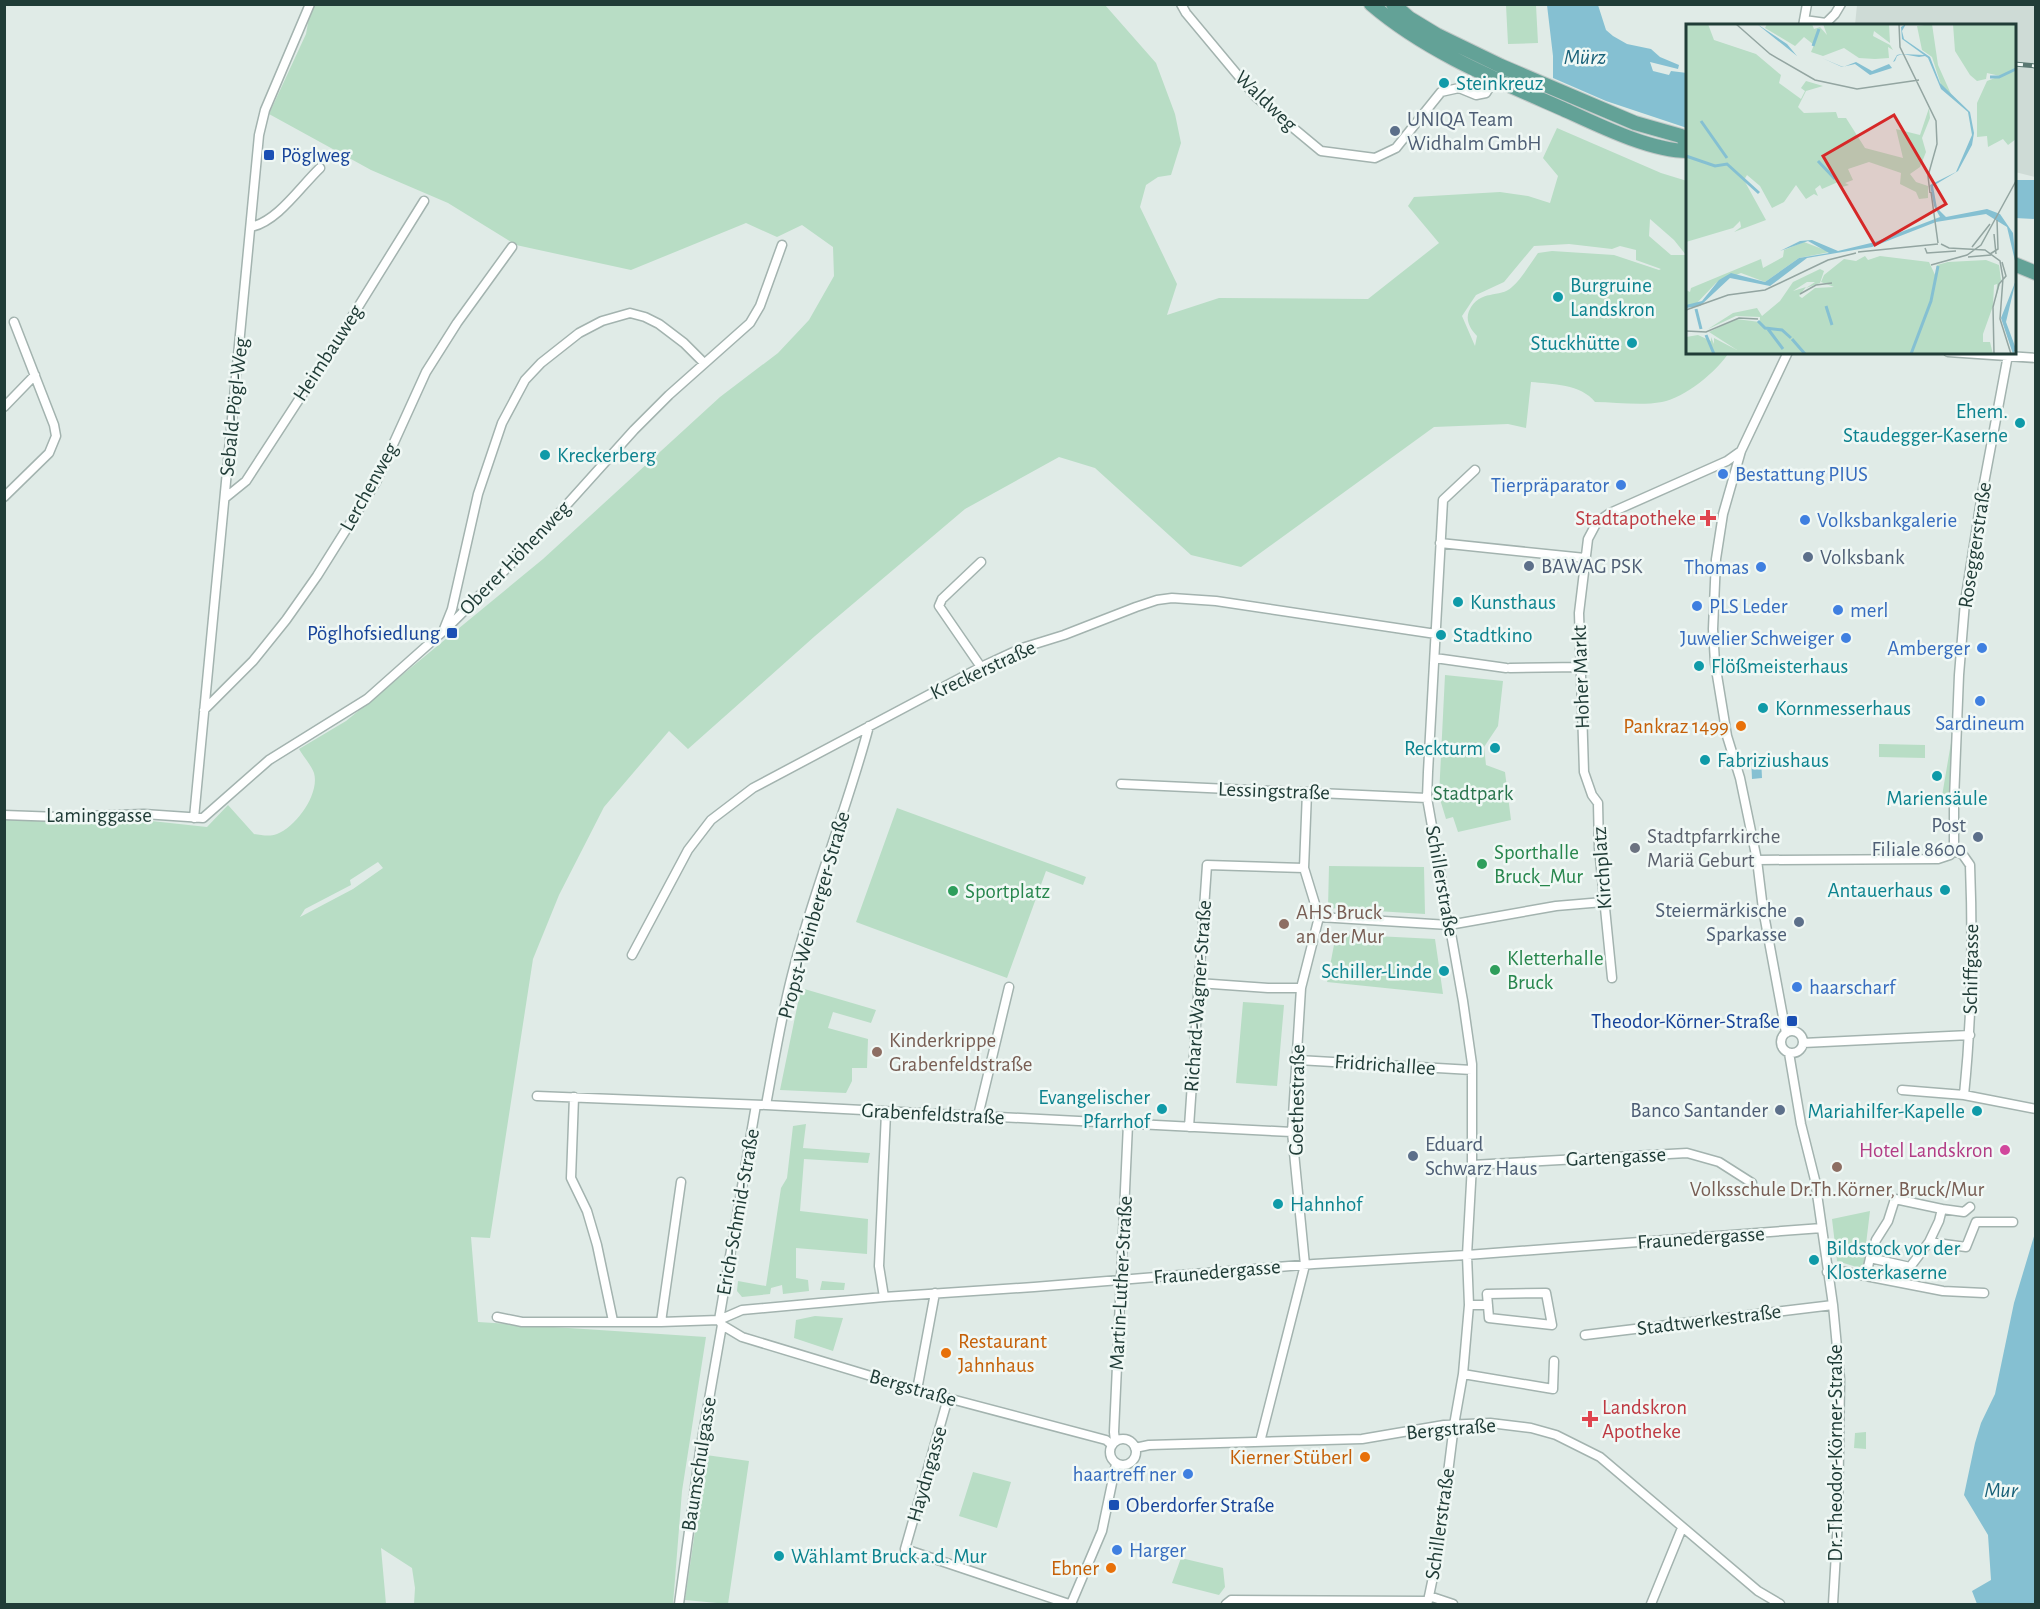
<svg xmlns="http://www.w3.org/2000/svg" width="2040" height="1609" font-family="'Alegreya Sans',sans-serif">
	<rect width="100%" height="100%" fill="#e0ebe7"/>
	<path fill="#cedbd6" d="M1857 5H2035V177L2015 172 2014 26 1855 25Z"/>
	<path fill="#b8ddc5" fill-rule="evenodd" d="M314 5H1105L1156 63 1175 114 1181 143 1171 175 1158 177 1146 185 1140 207 1177 284 1167 315 1219 298 1368 299 1439 243 1408 206 1414 197 1500 192 1528 196 1550 203 1558 176 1543 158 1557 128 1661 173 1687 181 1688 352H1729C1718 371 1684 398 1662 402 1640 406 1616 402 1595 402 1581 384 1552 384 1531 382L1526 428 1508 424 1434 427 1241 567 1191 555 1095 468 1059 457 965 509 815 636 688 749 669 731 604 807 559 895 533 959 490 1238 471 1237 478 1322 706 1337 682 1491 673 1604H414L415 1588 412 1568 381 1548 386 1604H5V818L70 822 142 820 207 827 228 805 254 834C262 835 269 837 277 834 296 827 320 794 314 773 311 765 303 756 299 749L346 721 543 559 720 397 778 353 809 320 834 276 833 247 802 225 777 237 746 223 631 270 516 245 448 203 371 170 269 114 306 34 310 12ZM1650 219 1674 240 1686 255H1671L1649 236ZM1569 244 1612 249 1620 246 1636 250V260L1661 269 1659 270 1614 255 1552 251 1538 253C1530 264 1522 278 1512 287 1500 299 1480 288 1469 311 1465 321 1471 330 1477 336L1475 346 1462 316 1476 295 1504 282 1534 246ZM378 862 383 868 353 889 300 917 305 909 351 885 350 880Z
		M1506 5H1536L1538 43 1508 44Z
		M1445 675 1503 681 1498 726 1484 747 1486 765 1505 772 1511 820 1458 832 1453 817 1446 819 1439 796Z
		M1958 736 1954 798 1942 796 1952 737Z
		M1879 744 1925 745V758L1879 757Z
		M897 808 1086 877 1083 885 1046 871 1007 978 856 922Z
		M1329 866 1424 867 1425 914 1328 908Z
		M1336 934 1435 939 1443 994 1327 982Z
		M801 988 876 1010 871 1023 833 1012 828 1028 868 1039 867 1068H852V1081L846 1093 780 1090Z
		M1243 1002 1284 1005 1277 1086 1236 1083Z
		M806 1124 803 1148 870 1153 868 1163 804 1159 800 1211 868 1219 867 1254 796 1248V1278L808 1280 809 1291 783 1294 782 1285 771 1288 770 1294 742 1297 737 1291 738 1281 766 1286 781 1188 787 1178 793 1126Z
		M1870 1211 1863 1269 1837 1261 1832 1219Z
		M822 1281 845 1283 844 1290H820Z
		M815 1316 843 1318 833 1351 794 1338 796 1320Z
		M1866 1432V1449L1854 1448 1855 1433Z
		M706 1455 749 1461 728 1604 685 1600Z
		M973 1472 1011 1482 997 1528 959 1516Z
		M1181 1558 1223 1568 1225 1587 1219 1595 1172 1583Z"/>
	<path fill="#85c0d2" d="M1547 5H1598L1606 30 1613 36 1627 44 1651 49 1660 57 1679 65 1678 69 1650 62 1653 71 1669 75 1671 71 1687 73V128L1606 101 1553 78V56Z
		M2015 180H2035V219L2015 218Z
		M1751 756H1761L1762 778 1752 779Z
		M2035 1233V1604H1977L1972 1591 1991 1580 1988 1535 1964 1495 1975 1443 1981 1423 1995 1394 2014 1303Z"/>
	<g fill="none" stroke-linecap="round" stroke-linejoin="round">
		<defs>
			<path id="street" d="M1181 4 1186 13 1256 97 1321 151 1375 158 1396 148 1441 92 1459 88 1476 95 1486 93 1497 75
				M1804 20 1826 23 1835 14 1841 4
				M1803 26 1807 4
				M251 227C278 221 300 187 320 168
				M1948 352 2036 358
				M4 407 35 375
				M4 497 49 453 56 436 54 425 14 322
				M225 498 246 481 337 341 424 201
				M1440 543 1585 558
				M444 629 452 609 478 494 502 423 525 380 541 363 579 333 602 321 630 313 645 317 659 324 684 343 704 363
				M1435 658 1506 668
				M981 667 939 606 942 599 981 562
				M1510 668 1582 667
				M204 710 253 661 286 620 317 576 376 482 426 372 457 323 512 247
				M1121 784 1427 798
				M4 815 59 817 144 814 203 818 269 760 367 699 448 627 535 540 634 430 669 395 750 323 760 306 782 245
				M194 818 259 135 265 110 310 4
				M1954 850 1963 855 1970 865C1973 942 1972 1018 1964 1095
				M1757 860 1938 859 1950 855 1954 850V800L1959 675 1965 602 1982 494 2008 355
				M1319 917 1449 925 1556 906 1603 902
				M632 955 688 850 711 820 753 788 981 667 1022 648 1064 635 1136 607 1157 600 1172 598 1216 601 1436 634
				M1612 978 1599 848 1598 803 1592 795 1584 772 1579 613 1588 539 1597 522 1610 513 1727 461 1741 451
				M1198 983 1268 988H1301
				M1781 1042a11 11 0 1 1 22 0a11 11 0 1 1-22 0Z
				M1786 1033 1763 909 1757 860 1740 778 1727 736 1715 663 1713 629 1716 559 1723 514 1741 451 1788 352
				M1803 1043 1970 1035
				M1789 1053 1801 1124 1815 1180 1833 1305 1840 1379 1838 1519 1833 1604
				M1298 1060 1472 1070
				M1902 1090 1964 1095 2036 1109
				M537 1096 766 1105 1292 1132
				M574 1097 571 1178 587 1211 597 1245 613 1321
				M766 1105C774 1062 781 1018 792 975 813 891 847 810 869 726
				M978 1116 1009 987
				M1189 1127 1207 865 1304 868
				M1472 1165 1687 1153 1719 1162 1752 1183
				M1970 1207 1964 1212 1942 1209 1939 1221 1929 1242 1966 1247 1976 1222H2013
				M1929 1242 1910 1267 1870 1258 1876 1240 1888 1221 1895 1199 1942 1209
				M1827 1272 1840 1271 1943 1291 1984 1293
				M1866 1276 1870 1258
				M1546 1293 1552 1325 1489 1318 1487 1294Z
				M884 1297 879 1266 886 1113
				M1469 1305H1488
				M497 1317 522 1322H661L719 1320 742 1310 884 1297 1034 1287 1314 1264 1467 1255 1822 1228
				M719 1320 722 1325 742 1337 917 1390 1106 1440 1112 1445
				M719 1320 756 1105
				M661 1322 681 1182
				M1585 1335 1833 1305
				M1463 1374 1553 1389 1554 1361
				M917 1390 935 1293
				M948 1398 905 1549 1069 1604
				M1110 1452a13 13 0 1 1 26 0a13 13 0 1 1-26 0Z
				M1115 1441 1114 1432 1128 1124
				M1260 1442 1305 1265 1292 1132 1301 988 1319 917 1304 868 1307 792
				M1135 1448 1149 1445 1362 1439 1444 1425 1490 1423 1531 1428 1556 1435 1600 1457 1758 1591 1780 1604
				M1429 1596 1453 1604
				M679 1604 700 1451 722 1325
				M1071 1604 1102 1531 1116 1464
				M1226 1604 1231 1600 1428 1601 1438 1553 1454 1425 1463 1374 1469 1305 1467 1255 1472 1165V1064L1463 1001 1427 798 1428 772 1443 500 1475 470
				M1651 1604 1682 1528"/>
			<path id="primary" d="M1371 4C1427 52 1497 80 1563 109 1598 125 1650 151 1688 151
				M1393 4 1409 18 1437 35 1501 66 1635 123 1681 136 1688 143
				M2014 264 2036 273"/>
		</defs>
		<use href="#street" stroke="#a3b3af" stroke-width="11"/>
		<use href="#primary" stroke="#c1c8c7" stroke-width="16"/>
		<use href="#street" stroke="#fff" stroke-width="8"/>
		<use href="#primary" stroke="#63a297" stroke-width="14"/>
		<defs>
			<path id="rail" d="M2014 64 2036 66"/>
		</defs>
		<use href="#rail" stroke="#5a7872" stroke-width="5"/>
		<use href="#rail" stroke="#f0f8f5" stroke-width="3" stroke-dasharray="9" stroke-linecap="butt"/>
	</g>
	<g fill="#0f9aa8" stroke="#f0f8f5" stroke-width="2">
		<circle cx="1444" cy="83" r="6"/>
		<circle cx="1558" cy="297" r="6"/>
		<circle cx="1632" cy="343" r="6"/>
		<circle cx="2020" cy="423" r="6"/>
		<circle cx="545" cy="455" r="6"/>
		<circle cx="1458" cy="602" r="6"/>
		<circle cx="1441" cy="635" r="6"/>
		<circle cx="1699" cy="666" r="6"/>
		<circle cx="1763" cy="708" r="6"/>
		<circle cx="1495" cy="748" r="6"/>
		<circle cx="1705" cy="760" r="6"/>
		<circle cx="1937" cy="776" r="6"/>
		<circle cx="1945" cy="890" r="6"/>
		<circle cx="1444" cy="971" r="6"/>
		<circle cx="1162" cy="1109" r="6"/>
		<circle cx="1977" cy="1111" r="6"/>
		<circle cx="1278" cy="1204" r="6"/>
		<circle cx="1814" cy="1260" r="6"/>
		<circle cx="779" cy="1556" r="6"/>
	</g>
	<g fill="#5c6f8a" stroke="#f0f8f5" stroke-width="2">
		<circle cx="1395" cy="131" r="6"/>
		<circle cx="1808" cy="557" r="6"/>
		<circle cx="1529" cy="566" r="6"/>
		<circle cx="1978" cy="837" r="6"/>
		<circle cx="1799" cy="922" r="6"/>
		<circle cx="1780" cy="1110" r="6"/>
		<circle cx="1413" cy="1156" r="6"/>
	</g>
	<g fill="#1a4fb4" stroke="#f0f8f5" stroke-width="2">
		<rect x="263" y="149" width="12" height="12" rx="3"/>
		<rect x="446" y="627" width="12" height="12" rx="3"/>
		<rect x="1786" y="1015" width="12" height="12" rx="3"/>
		<rect x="1108" y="1499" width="12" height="12" rx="3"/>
	</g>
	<g fill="#3f7fe0" stroke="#f0f8f5" stroke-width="2">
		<circle cx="1723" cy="474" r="6"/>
		<circle cx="1621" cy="485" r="6"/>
		<circle cx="1805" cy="520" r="6"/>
		<circle cx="1761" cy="567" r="6"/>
		<circle cx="1697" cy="606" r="6"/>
		<circle cx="1838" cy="610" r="6"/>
		<circle cx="1846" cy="638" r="6"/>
		<circle cx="1982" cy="648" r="6"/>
		<circle cx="1980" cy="701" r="6"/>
		<circle cx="1797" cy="987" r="6"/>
		<circle cx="1188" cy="1474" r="6"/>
		<circle cx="1117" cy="1550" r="6"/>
	</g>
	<g fill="#e0444e" stroke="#f0f8f5" stroke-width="2">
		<path d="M1705 509h6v6h6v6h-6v6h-6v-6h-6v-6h6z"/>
		<path d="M1587 1410h6v6h6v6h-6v6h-6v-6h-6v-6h6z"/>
	</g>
	<g fill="#e8710a" stroke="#f0f8f5" stroke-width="2">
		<circle cx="1741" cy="726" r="6"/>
		<circle cx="946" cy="1353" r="6"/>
		<circle cx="1365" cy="1457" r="6"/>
		<circle cx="1111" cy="1568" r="6"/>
	</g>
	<circle fill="#6b7280" stroke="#f0f8f5" stroke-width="2" cx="1635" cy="848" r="6"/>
	<g fill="#2e9e5b" stroke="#f0f8f5" stroke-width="2">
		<circle cx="1482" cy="864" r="6"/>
		<circle cx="953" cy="891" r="6"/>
		<circle cx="1495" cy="970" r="6"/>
	</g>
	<g fill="#8d6e63" stroke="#f0f8f5" stroke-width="2">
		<circle cx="1284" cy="924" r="6"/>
		<circle cx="877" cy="1052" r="6"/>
		<circle cx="1837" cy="1167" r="6"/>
	</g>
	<circle fill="#d1479c" stroke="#f0f8f5" stroke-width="2" cx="2005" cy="1150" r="6"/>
	<g text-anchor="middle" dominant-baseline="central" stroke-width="5" stroke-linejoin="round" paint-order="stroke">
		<g font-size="21" fill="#0d838f" stroke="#f0f8f5" text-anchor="start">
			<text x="1456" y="83">Steinkreuz</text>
			<text x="1570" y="285">Burgruine<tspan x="1570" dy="24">Landskron</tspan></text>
			<text x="1620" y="343" text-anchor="end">Stuckhütte</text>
			<text x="2008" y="411" text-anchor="end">Ehem.<tspan x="2008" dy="24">Staudegger-Kaserne</tspan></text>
			<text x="557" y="455">Kreckerberg</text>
			<text x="1470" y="602">Kunsthaus</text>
			<text x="1453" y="635">Stadtkino</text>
			<text x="1711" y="666">Flößmeisterhaus</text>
			<text x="1775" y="708">Kornmesserhaus</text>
			<text x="1483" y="748" text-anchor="end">Reckturm</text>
			<text x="1717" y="760">Fabriziushaus</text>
			<text x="1937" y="798" text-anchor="middle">Mariensäule</text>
			<text x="1933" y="890" text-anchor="end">Antauerhaus</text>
			<text x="1432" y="971" text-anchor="end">Schiller-Linde</text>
			<text x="1150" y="1097" text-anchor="end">Evangelischer<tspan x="1150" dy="24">Pfarrhof</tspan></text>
			<text x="1965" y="1111" text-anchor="end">Mariahilfer-Kapelle</text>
			<text x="1290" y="1204">Hahnhof</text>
			<text x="1826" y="1248">Bildstock vor der<tspan x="1826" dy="24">Klosterkaserne</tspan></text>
			<text x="791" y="1556">Wählamt Bruck a.d. Mur</text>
		</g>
		<g font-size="21" fill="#203c37" stroke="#f0f8f5">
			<text transform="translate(1266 101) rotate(44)">Waldweg</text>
			<text transform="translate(328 353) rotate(-57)">Heimbauweg</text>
			<text transform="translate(234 407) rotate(-84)">Sebald-Pögl-Weg</text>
			<text transform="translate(369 487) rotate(-61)">Lerchenweg</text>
			<text transform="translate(1975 545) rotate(-81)">Roseggerstraße</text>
			<text transform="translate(515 558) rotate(-46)">Oberer Höhenweg</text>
			<text transform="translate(983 670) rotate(-25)">Kreckerstraße</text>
			<text transform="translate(1581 677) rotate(-92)">Hoher Markt</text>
			<text transform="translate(1274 791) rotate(2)">Lessingstraße</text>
			<text x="99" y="815">Laminggasse</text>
			<text transform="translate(1602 868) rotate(-94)">Kirchplatz</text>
			<text transform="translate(1442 881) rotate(80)">Schillerstraße</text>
			<text transform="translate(814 915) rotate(-74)">Propst-Weinberger-Straße</text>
			<text transform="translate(1971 969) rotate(-89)">Schiffgasse</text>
			<text transform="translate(1198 996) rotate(-86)">Richard-Wagner-Straße</text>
			<text transform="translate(1385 1065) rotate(4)">Fridrichallee</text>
			<text transform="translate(1297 1100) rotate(-89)">Goethestraße</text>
			<text transform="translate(933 1114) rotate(3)">Grabenfeldstraße</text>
			<text transform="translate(1616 1157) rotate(-3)">Gartengasse</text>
			<text transform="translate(738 1212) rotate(-80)">Erich-Schmid-Straße</text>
			<text transform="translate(1701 1238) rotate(-4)">Fraunedergasse</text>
			<text transform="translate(1217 1272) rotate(-5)">Fraunedergasse</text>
			<text transform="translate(1121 1283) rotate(-87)">Martin-Luther-Straße</text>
			<text transform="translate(1709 1320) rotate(-7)">Stadtwerkestraße</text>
			<text transform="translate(913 1388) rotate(16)">Bergstraße</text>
			<text transform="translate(1451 1429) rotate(-5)">Bergstraße</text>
			<text transform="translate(1835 1453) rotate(-90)">Dr.-Theodor-Körner-Straße</text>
			<text transform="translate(699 1464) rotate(-81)">Baumschulgasse</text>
			<text transform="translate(927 1474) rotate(-74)">Haydngasse</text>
			<text transform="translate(1440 1524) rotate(-82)">Schillerstraße</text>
		</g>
		<g font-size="21" fill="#4e5e75" stroke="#f0f8f5" text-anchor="start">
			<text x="1407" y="119">UNIQA Team<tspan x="1407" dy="24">Widhalm GmbH</tspan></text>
			<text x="1820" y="557">Volksbank</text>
			<text x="1541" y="566">BAWAG PSK</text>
			<text x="1966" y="825" text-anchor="end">Post<tspan x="1966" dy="24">Filiale 8600</tspan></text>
			<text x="1787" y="910" text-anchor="end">Steiermärkische<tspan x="1787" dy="24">Sparkasse</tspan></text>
			<text x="1768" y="1110" text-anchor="end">Banco Santander</text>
			<text x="1425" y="1144">Eduard<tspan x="1425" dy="24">Schwarz Haus</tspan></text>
		</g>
		<g font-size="21" fill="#164399" stroke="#f0f8f5" text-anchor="start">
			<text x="281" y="155">Pöglweg</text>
			<text x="440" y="633" text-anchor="end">Pöglhofsiedlung</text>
			<text x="1780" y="1021" text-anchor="end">Theodor-Körner-Straße</text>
			<text x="1126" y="1505">Oberdorfer Straße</text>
		</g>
		<g font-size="21" fill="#366cbe" stroke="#f0f8f5" text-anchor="start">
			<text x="1735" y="474">Bestattung PIUS</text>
			<text x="1609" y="485" text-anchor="end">Tierpräparator</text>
			<text x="1817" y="520">Volksbankgalerie</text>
			<text x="1749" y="567" text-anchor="end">Thomas</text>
			<text x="1709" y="606">PLS Leder</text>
			<text x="1850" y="610">merl</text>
			<text x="1834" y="638" text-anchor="end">Juwelier Schweiger</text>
			<text x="1970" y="648" text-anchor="end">Amberger</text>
			<text x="1980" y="723" text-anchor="middle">Sardineum</text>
			<text x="1809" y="987">haarscharf</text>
			<text x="1176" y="1474" text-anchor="end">haartreff ner</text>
			<text x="1129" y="1550">Harger</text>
		</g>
		<g font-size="21" fill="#be3a42" stroke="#f0f8f5" text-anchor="end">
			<text x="1696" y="518">Stadtapotheke</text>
			<text x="1602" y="1407" text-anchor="start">Landskron<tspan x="1602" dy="24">Apotheke</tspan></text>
		</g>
		<g font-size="21" fill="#c56008" stroke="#f0f8f5" text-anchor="end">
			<text x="1729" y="726">Pankraz 1499</text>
			<text x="958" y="1341" text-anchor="start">Restaurant<tspan x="958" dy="24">Jahnhaus</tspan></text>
			<text x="1353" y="1457">Kierner Stüberl</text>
			<text x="1099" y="1568">Ebner</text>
		</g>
		<g font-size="21" fill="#29744d" stroke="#f0f8f5">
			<text x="1473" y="793">Stadtpark</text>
		</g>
		<g font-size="21" fill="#5b616d" stroke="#f0f8f5" text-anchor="start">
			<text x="1647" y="836">Stadtpfarrkirche<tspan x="1647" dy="24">Mariä Geburt</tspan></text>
		</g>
		<g font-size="21" fill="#27864d" stroke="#f0f8f5" text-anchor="start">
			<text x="1494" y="852">Sporthalle<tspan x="1494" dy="24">Bruck_Mur</tspan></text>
			<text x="965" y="891">Sportplatz</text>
			<text x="1507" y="958">Kletterhalle<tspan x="1507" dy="24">Bruck</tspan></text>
		</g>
		<g font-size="21" fill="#785e54" stroke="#f0f8f5" text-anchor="start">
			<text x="1296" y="912">AHS Bruck<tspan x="1296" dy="24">an der Mur</tspan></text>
			<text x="889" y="1040">Kinderkrippe<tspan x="889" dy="24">Grabenfeldstraße</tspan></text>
			<text x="1837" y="1189" text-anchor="middle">Volksschule Dr.Th.Körner, Bruck/Mur</text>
		</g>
		<g font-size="21" fill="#b23c85" stroke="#f0f8f5" text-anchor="end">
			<text x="1993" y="1150">Hotel Landskron</text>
		</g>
		<g font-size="22" font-style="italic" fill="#196179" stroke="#f0f8f5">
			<text x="1585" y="57">Mürz</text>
			<text x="2001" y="1490">Mur</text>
		</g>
	</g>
	<g transform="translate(1686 24)">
		<rect width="330" height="330" fill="#e0ebe7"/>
		<path d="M0 0H22L28 16 70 30 95 51 93 59 115 75 119 67 115 64 120 57 137 62 120 67 112 83 118 89 150 88 152 94H160L179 124 217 134 210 105 234 111 243 84 244 94 236 114 240 128 234 143 224 150 230 158 242 162V174L233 175 230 168 214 160 215 149 183 138 162 145 167 156 159 159 163 161 156 163 152 158 136 165 134 161 129 165 132 172 128 170 120 175 110 161 98 178 86 184 74 162 61 151 58 156 80 196 48 208 55 203 54 197 47 204 0 218ZM81 0H126L128 5 134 3 141 11 137 0H203L204 19 188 7 187 12 204 21 207 26 202 23 203 34 189 35 173 34 158 24 137 32 125 28 128 21 118 13 109 22 79 4ZM246 0 252 41 265 70 255 61 246 33 236 26 231 2ZM267 0H330V115L322 121 317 115 302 123 301 112 291 113V79L301 57 314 52 301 49 300 55 291 57 284 51 269 27ZM118 218 144 228 113 234 79 258 55 249 30 259 9 281H0V266L4 268 5 264 75 235 77 244 97 233 98 226ZM179 232 182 236 194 232 243 238 250 253 251 241 262 238 300 236 313 241 315 256 310 274 311 260 308 261 307 282 297 310V318H304L307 330H0V313L12 311 25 317V313L28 320V314L51 326 23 308 50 295 74 298V293L50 292 22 305 47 289 71 284 76 292 94 277 107 258 134 245 138 247 134 259 120 264 129 258H121L107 267 120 263 113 272 116 274 129 264 148 263 135 258 138 251 158 235 170 237Z" fill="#b8ddc5"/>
		<path d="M71 0 101 20 111 32 136 34 157 43 170 38 186 47 203 40 206 44 184 51 169 40 156 43 136 34 111 32ZM220 0 216 7 218 15 244 33 254 59 284 88 288 109 286 121 272 147 247 162 251 184 260 193 301 185 314 190 327 209 330 241 321 203 300 190 250 198 186 223 121 234 84 262 44 254 14 282 0 284V281L16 277 33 256 45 249 79 258 113 234 143 229 122 217 94 227 114 217 126 216 152 227 189 218 254 193 248 182 244 161 270 148 286 111 282 88 255 65 242 34 239 32 233 33 216 30 211 32 209 37 207 38 211 31 215 30 238 31 216 15 215 3ZM330 256 320 298 330 325 327 330 315 294Z" fill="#85c0d2"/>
		<path fill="none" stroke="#85c0d2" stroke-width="3" d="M127 22 133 5M304 53H313L330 45M15 97 41 134M0 132 29 142 41 140 73 169M132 137 149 155M140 282 146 301M10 285 15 305M72 297 79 304 96 306 105 314M82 305 97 325M20 311 28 330M106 315 119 330M225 330 245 277 252 242"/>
		<path fill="none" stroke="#93a5a1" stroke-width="1.5" d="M50 0 84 30 129 56 171 65 233 56M213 0 214 23 250 97 251 120 242 152 244 169M245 168 252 219M308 210 310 230M255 220 263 224 299 226 314 237 317 254 314 295 325 330M286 223 304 200M239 224 241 229 270 227M172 228 252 220M304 230 312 225 311 196M282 233 305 231M245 241 281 231 295 221 330 157M114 270 130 261 146 259M0 286 42 271 79 266 142 236 170 229M0 307 20 308 53 294 72 295M308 330 307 283 313 260 320 252 316 238"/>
		<path fill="#d62828" fill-opacity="0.15" stroke="#d62828" stroke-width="3" d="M208 91 260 180 189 221 137 132Z"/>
		<rect width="330" height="330" fill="none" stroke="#203c37" stroke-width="3"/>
	</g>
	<rect width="2040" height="1609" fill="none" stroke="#203c37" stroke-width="12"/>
</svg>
